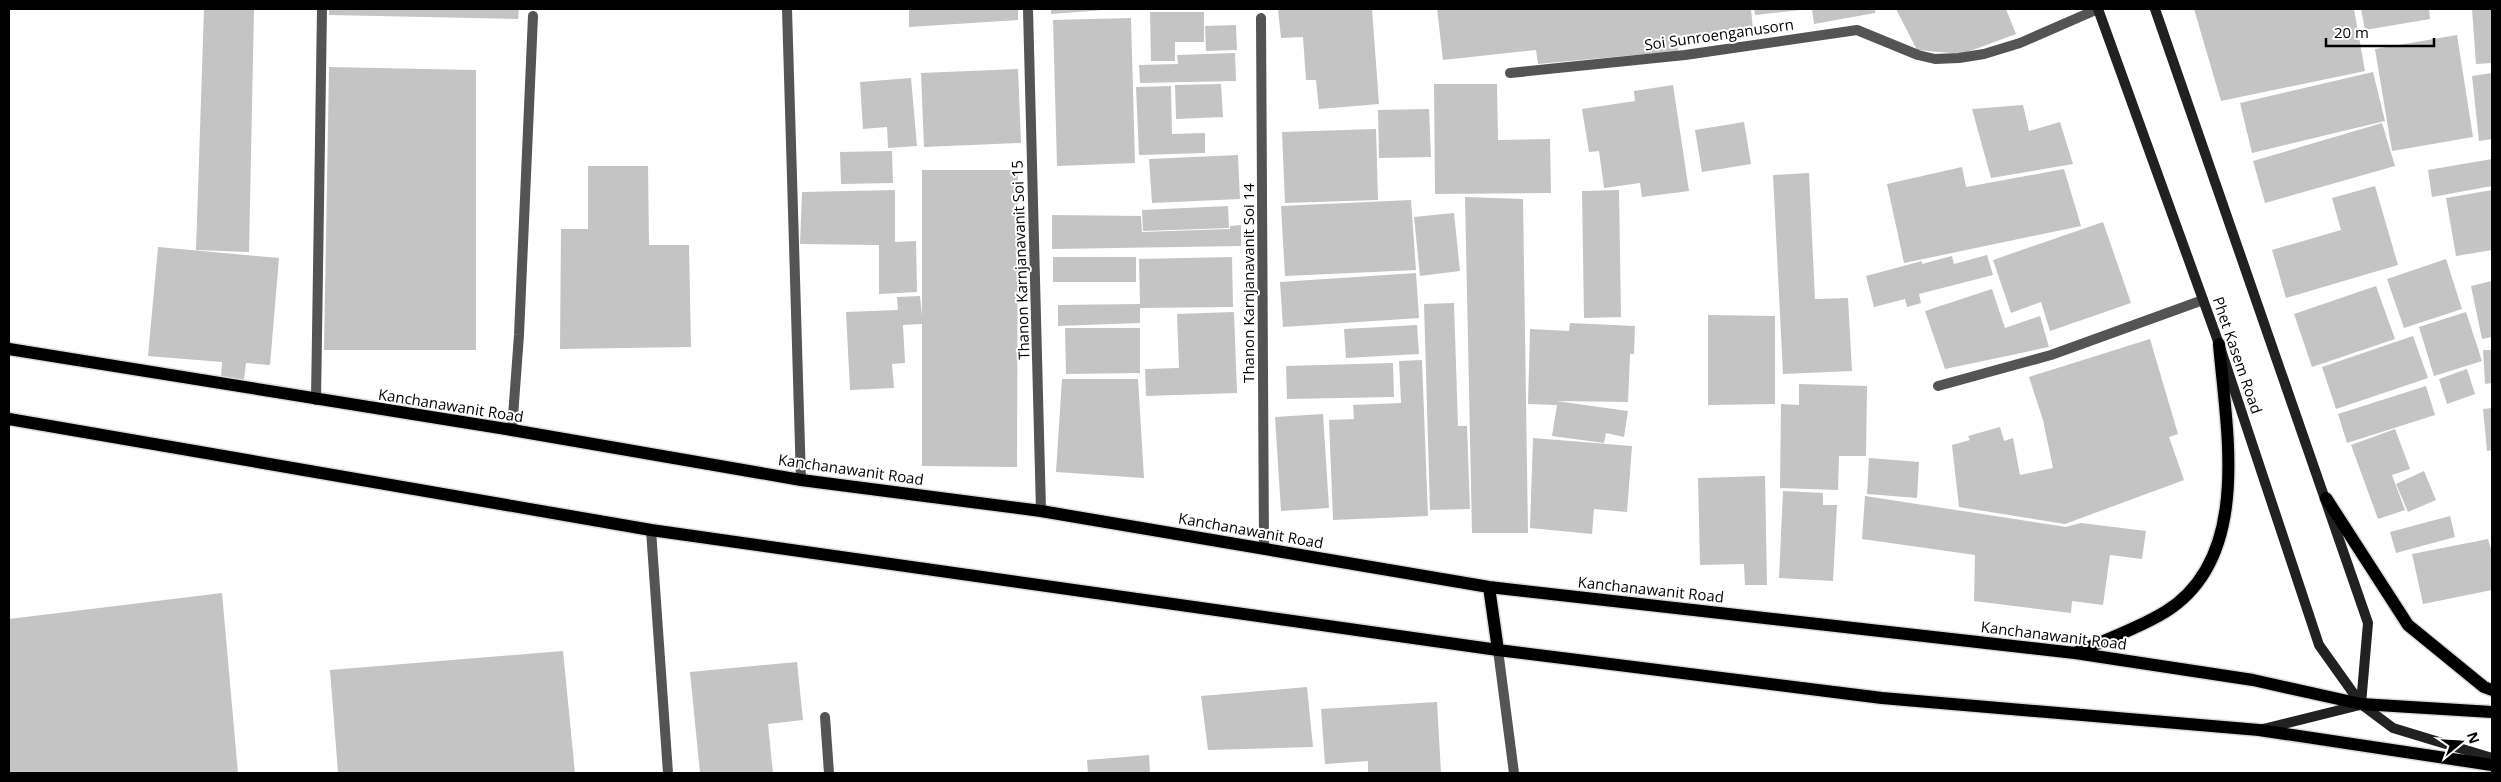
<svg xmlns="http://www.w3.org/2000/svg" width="2501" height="782" font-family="'Open Sans',sans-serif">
	<rect width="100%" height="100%" fill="#fff"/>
	<path fill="#c4c4c4" d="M204 9H254L249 252 196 250Z
		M329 9H519L518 19 329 15Z
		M909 9H1018V20L909 27Z
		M1051 9H1104V10L1051 14Z
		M1278 9H1372L1379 104 1319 109 1316 80H1306L1303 37 1281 38Z
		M1437 9H1751L1753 30 1677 37 1678 51 1538 64 1536 50 1443 60Z
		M1754 9H1801V10L1755 15Z
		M1812 9H1875V13L1814 24Z
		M1896 9H2006L2016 34 1962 54 1917 50Z
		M2194 9H2354L2365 71 2221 101Z
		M2361 9H2429L2430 19 2365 30Z
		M2472 9H2492V63L2476 64Z
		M1150 12H1204V42H1175V61H1151Z
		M1131 18 1135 163 1057 166 1053 20Z
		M1236 25 1237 50 1206 51 1205 26Z
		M2457 35 2473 137 2392 151 2375 49Z
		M1235 53 1236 81 1140 83 1139 65 1178 64 1177 55Z
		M329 67 476 70V350H324Z
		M1018 69 1021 143 924 147 921 73Z
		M2373 72 2385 121 2252 153 2240 103Z
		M2492 73V139L2479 141 2472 76Z
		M911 78 917 146 888 148 887 127 863 129 860 82Z
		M1221 84 1223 117 1176 119 1175 85Z
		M1434 84H1497L1498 140 1550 139 1551 193 1435 194Z
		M1673 85 1689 191 1642 197 1640 183 1604 188 1599 151 1589 152 1582 109 1635 101 1634 91Z
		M1171 86 1172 134 1205 133V153L1139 155 1136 87Z
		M2023 105 2029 131 2060 122 2073 164 1991 178 1972 109Z
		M1429 109 1431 157 1379 158 1378 110Z
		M1744 122 1751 164 1702 172 1695 130Z
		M2382 123 2395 166 2265 203 2253 161Z
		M1376 129 1378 200 1285 203 1282 132Z
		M892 151 893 183 841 184 840 152Z
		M1238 155 1240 199 1152 203 1149 159Z
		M2492 159V186L2432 197 2428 170Z
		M588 166H648L649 245H689L691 347 560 349 561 229H588Z
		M1962 167 1966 187 2064 169 2081 226 1904 263 1887 184Z
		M922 170H1018L1017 467 922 466V324L903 325 905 363 892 364 894 388 850 390 846 312 898 310 897 297 920 296 922 316Z
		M1809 173 1815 299 1848 298 1852 371 1783 374 1773 175Z
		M2375 186 2398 265 2286 298 2272 250 2341 230 2332 198Z
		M895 190V242L916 241 917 292 879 294V245L800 244 802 192Z
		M1619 190 1621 317 1584 318 1582 191Z
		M2492 190V250L2456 256 2446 198Z
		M1465 197 1523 199 1528 533H1472Z
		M1411 200 1416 270 1285 276 1281 206Z
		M1228 206 1229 228 1143 231 1142 210Z
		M1454 213 1460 271 1420 276 1414 217Z
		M1052 215 1141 216 1142 232 1230 229V226L1241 225V246L1052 249Z
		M2103 222 2131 303 2050 331 2041 302 2011 313 1993 260Z
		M158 247 279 258 270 365 246 363 244 380 221 378 222 362 148 356Z
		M1987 255 1993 275 1919 294 1921 303 1907 307 1905 299 1874 307 1866 276 1922 261V264L1952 256 1954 264Z
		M1053 257H1136V282H1053Z
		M1232 257 1233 307 1140 308V323L1058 326V305L1140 304 1139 259Z
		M2446 259 2462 309 2404 328 2387 279Z
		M1416 273 1419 318 1283 327 1280 282Z
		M2492 281V337L2482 339 2471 286Z
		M2376 286 2395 339 2312 367 2294 314Z
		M1992 289 2005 328 2040 316 2049 347 1945 369 1925 311Z
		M1454 303 1458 426H1467L1470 509 1430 510 1424 304Z
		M1234 312 1237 393 1146 396 1145 369 1179 368 1177 314Z
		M2466 312 2482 361 2434 376 2419 327Z
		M1708 315 1775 316V404L1708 405Z
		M1570 323 1635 326 1634 354H1630L1628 402 1556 401 1628 411 1624 437 1606 433 1604 443 1552 436 1557 405 1528 404 1530 329 1569 331Z
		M1417 325 1419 354 1346 358 1344 329Z
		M1065 328H1140V373L1066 374Z
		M2413 336 2428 378 2336 409 2322 367Z
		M2150 339 2178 434 2169 437 2184 480 2065 524 1959 507 1952 445 1970 440 1968 436 2000 427 2004 441 2013 438 2020 475 2053 468 2043 420 2029 377Z
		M2483 350H2492V383L2485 384Z
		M1422 360 1428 516 1333 520 1329 420 1354 419 1353 405 1401 403 1399 361Z
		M1393 363 1394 397 1287 399 1286 366Z
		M2467 369 2475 394 2447 404 2439 379Z
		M1062 379H1138L1144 478 1056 472Z
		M1799 384 1867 386 1866 456H1839L1838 490 1780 488 1781 404 1799 405Z
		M2426 386 2435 415 2347 443 2338 414Z
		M2492 408V450L2487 451 2483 409Z
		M1323 414 1329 508 1281 511 1275 417Z
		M2395 429 2410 469 2392 475 2405 510 2378 519 2351 445Z
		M1533 438 1632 446 1627 512 1594 509 1592 534 1530 528Z
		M1869 458 1919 462 1917 498 1867 494Z
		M2424 471 2436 500 2408 512 2396 484Z
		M1765 476 1767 585H1745L1744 564 1700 565 1698 478Z
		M1783 491 1823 493V505H1837L1833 581 1779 578Z
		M1865 496 2066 527 2081 523 2146 531 2142 559 2110 555 2103 605 2072 601 2071 613 1974 601 1975 555 1862 539Z
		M2450 516 2455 537 2396 553 2390 532Z
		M2488 539 2492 553V590L2423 604 2412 554Z
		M222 593 238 773H9V619Z
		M563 651 575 773H338L330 670Z
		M797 662 803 720 768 724 773 773H700L690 672Z
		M1307 687 1313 747 1208 750 1201 696Z
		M1437 702 1441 773H1368V761L1325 764 1321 709Z
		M1149 755 1150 773H1088L1087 760Z"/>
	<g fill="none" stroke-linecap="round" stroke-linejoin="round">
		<defs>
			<path id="primary" d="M9 349 512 430 801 480 1041 511 1489 587 2075 653 2253 680 2361 704 2492 712
				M9 419 651 530 1498 650 1882 698 2259 730 2492 765
				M2326 498 2408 625 2484 687 2492 690
				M1489 587 1498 650
				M2075 653C2105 640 2137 629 2165 612 2253 558 2226 429 2219 344"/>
		</defs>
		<use href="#primary" stroke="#dbdbdb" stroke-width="15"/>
		<path stroke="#545454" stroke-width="10" d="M787 9 801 480
			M512 430 519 335 533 16
			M651 530 668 773
			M825 717 829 773"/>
		<path stroke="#545454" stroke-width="10" d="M1028 9 1041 511
			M1261 18 1264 549
			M1510 73 1685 55 1857 30 1918 55 1935 59 1959 58 1984 54 2020 43 2098 9
			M1938 386 2051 355 2203 300
			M316 400 322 9
			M1498 650 1514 773"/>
		<path stroke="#212121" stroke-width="10" d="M2098 9 2219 344 2319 645 2361 704 2393 728 2492 758
			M2155 9 2368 623 2361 704
			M2263 729 2360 705"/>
		<use href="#primary" stroke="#000" stroke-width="12"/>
	</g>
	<g text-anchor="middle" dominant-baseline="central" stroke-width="4" stroke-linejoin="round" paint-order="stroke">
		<g font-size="15" fill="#000" stroke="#fff">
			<text transform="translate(1719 34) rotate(-8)">Soi Sunroenganusorn</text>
			<text transform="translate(1020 260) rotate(-92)">Thanon Karnjanavanit Soi 15</text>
			<text transform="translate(1248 283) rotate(-90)">Thanon Karnjanavanit Soi 14</text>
			<text transform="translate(2238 355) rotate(71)">Phet Kasem Road</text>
			<text transform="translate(451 405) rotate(9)">Kanchanawanit Road</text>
			<text transform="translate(851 469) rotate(8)">Kanchanawanit Road</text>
			<text transform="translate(1251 530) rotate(10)">Kanchanawanit Road</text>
			<text transform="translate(1651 589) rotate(6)">Kanchanawanit Road</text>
			<text transform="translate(2054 635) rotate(7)">Kanchanawanit Road</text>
		</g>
	</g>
	<rect width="2501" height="782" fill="none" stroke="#000000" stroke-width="20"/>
	<g transform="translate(2461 742) rotate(72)" stroke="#ffffff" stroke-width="4" paint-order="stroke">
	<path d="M0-4L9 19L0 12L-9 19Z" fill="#000000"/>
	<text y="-8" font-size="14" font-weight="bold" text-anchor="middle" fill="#000000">N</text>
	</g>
	<path d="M2326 38v8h108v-8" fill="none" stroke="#000000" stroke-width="2.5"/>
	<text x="2334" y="38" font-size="15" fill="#000000" stroke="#ffffff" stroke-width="4" paint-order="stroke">20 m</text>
</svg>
